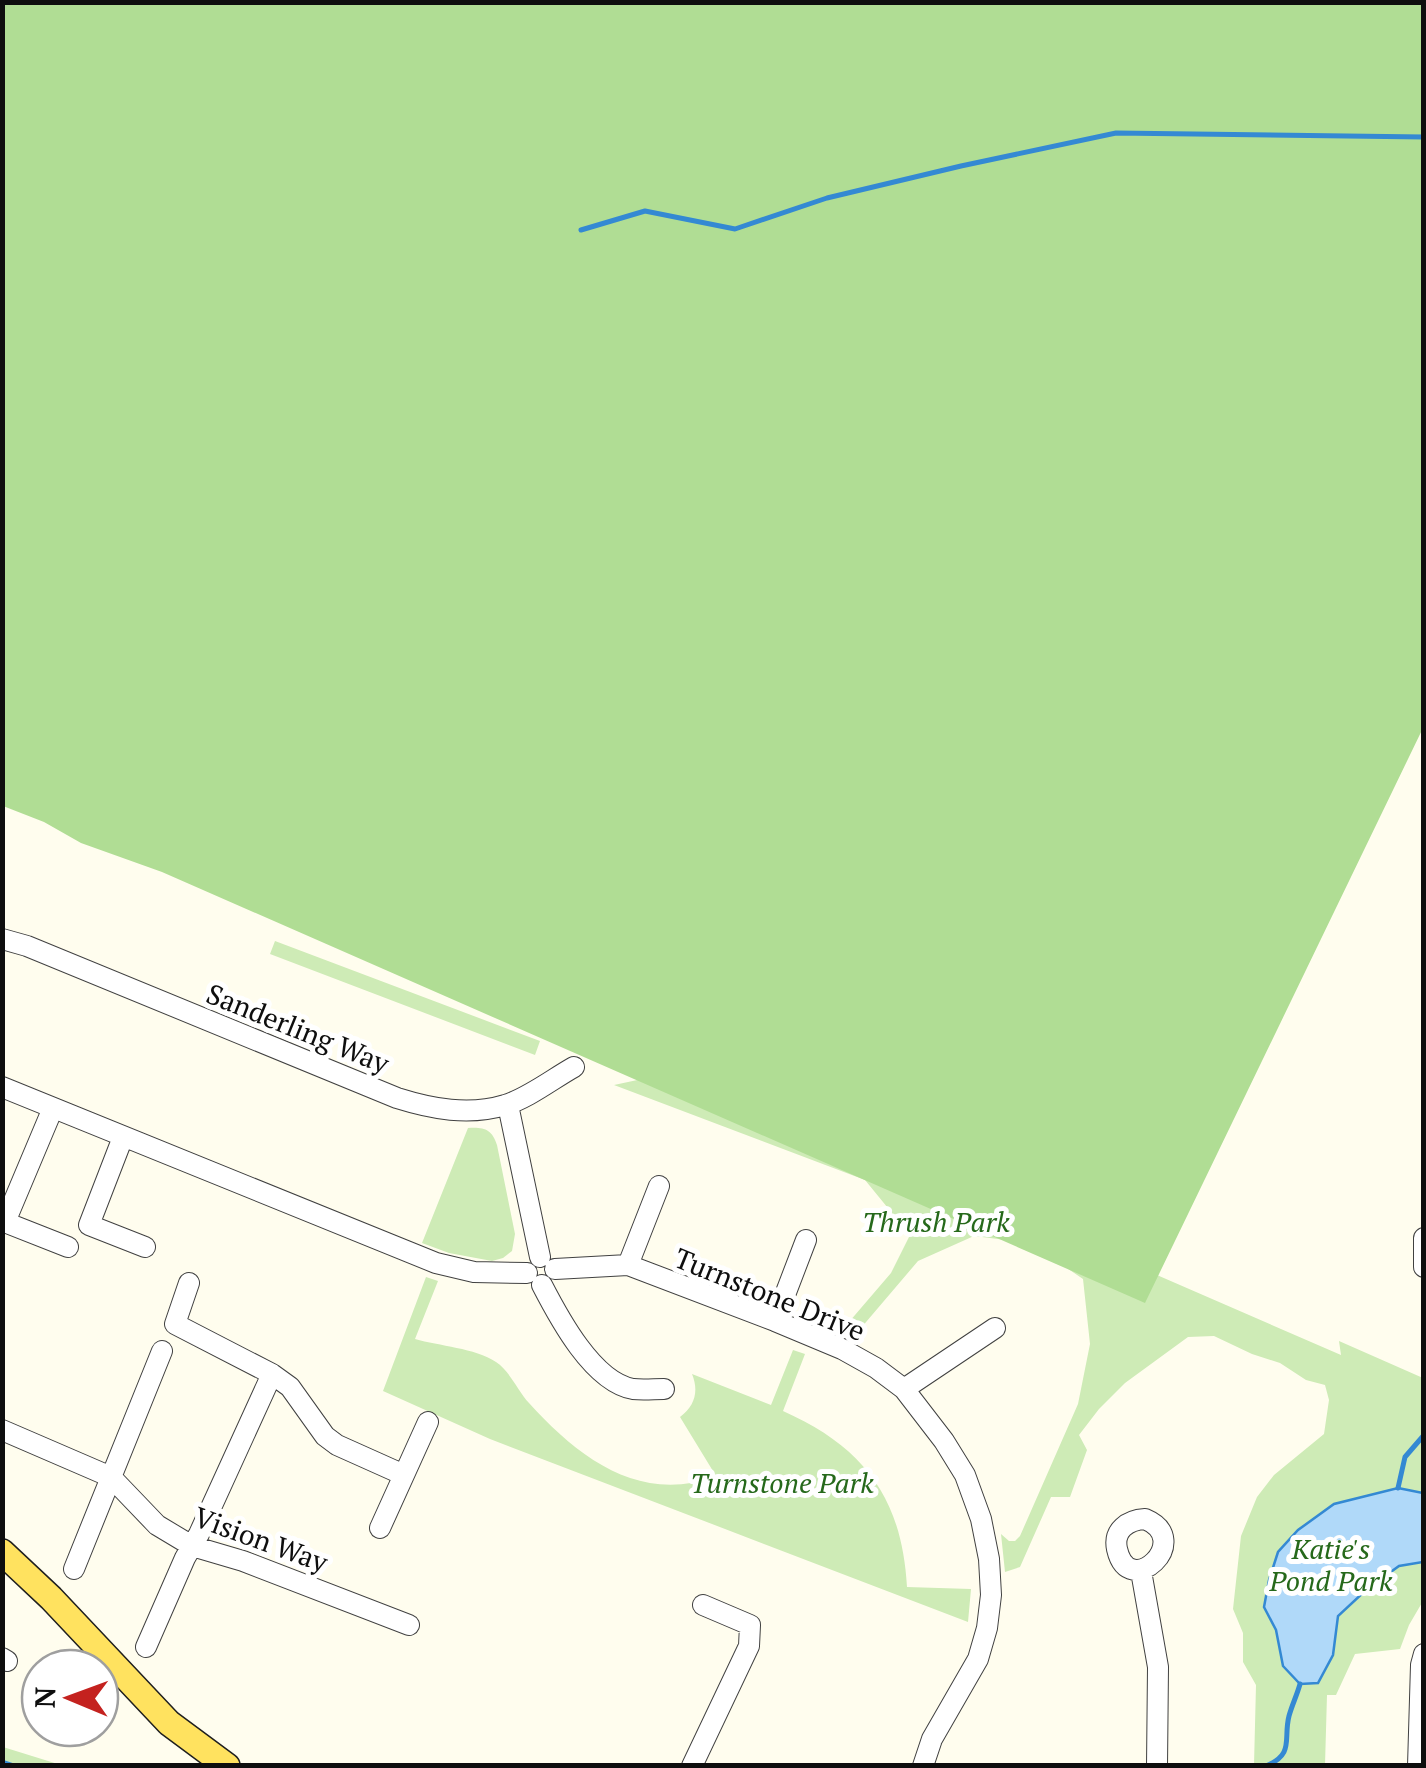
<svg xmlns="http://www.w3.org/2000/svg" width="1426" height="1768" font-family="'PT Serif',serif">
	<rect width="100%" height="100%" fill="#fffdee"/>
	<path fill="#ceebb6" d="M275 941 540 1041 535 1055 270 954Z
		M642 1079 1150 1272 1341 1355 1339 1341 1423 1378V1601L1409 1625 1400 1649 1355 1654 1336 1695H1327L1325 1765H1254L1256 1685 1243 1662V1633L1233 1609 1241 1536 1257 1497 1274 1475 1324 1434 1329 1400 1325 1385 1306 1380 1280 1363 1252 1354 1214 1336 1188 1337 1125 1383 1099 1409 1079 1435 1087 1450 1070 1497H1051L1020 1567 1005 1572 1001 1534 1009 1541H1015L1020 1536 1078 1404 1090 1344 1083 1279 1030 1243 974 1236 918 1261 855 1335 843 1329 891 1273 910 1235 865 1180 614 1085Z
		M468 1128C484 1127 492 1129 497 1145L515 1234 512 1251 503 1258 492 1261 449 1253 422 1243Z
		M426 1277 438 1281 415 1339C439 1346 475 1348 496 1362 509 1370 518 1391 529 1403 578 1457 640 1505 716 1476L680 1417C695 1406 699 1391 692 1374L771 1405 793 1350 805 1354 783 1411C864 1447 902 1498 907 1587L971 1589 968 1622 490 1439 383 1391Z
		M3 1747 61 1765H3Z"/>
	<path fill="#b0dd94" d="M2 3H1423V728L1145 1303 162 872 81 843 44 822 3 806Z"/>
	<path fill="#b0d9f9" stroke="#3489d3" stroke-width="2.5" d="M1398 1488 1423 1493V1562L1399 1566 1366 1590 1338 1616 1333 1655 1318 1683 1300 1684 1283 1666 1276 1630 1264 1607 1269 1580 1278 1552 1298 1530 1334 1504Z"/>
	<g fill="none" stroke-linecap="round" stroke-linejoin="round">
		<path stroke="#3489d3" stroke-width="5" d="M581 230 645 211 735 229 827 198 961 166 1116 133 1424 137
			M1398 1488 1405 1457 1424 1435
			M2 1762 14 1766
			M1266 1766C1295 1754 1283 1739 1289 1716 1292 1705 1297 1695 1300 1684"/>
		<defs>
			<path id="minor" d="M2 939 27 946 397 1098C432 1109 469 1116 505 1105 527 1099 554 1078 574 1067
				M2 1087 436 1263 474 1272 527 1273
				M508 1105 540 1257
				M123 1137 89 1225 145 1247
				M2 1221 68 1247
				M5 1222 53 1108
				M1424 1238V1267
				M628 1265 659 1186
				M555 1269 628 1265 775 1321 842 1349 876 1368 904 1389 944 1441 965 1475 981 1519 989 1559 991 1595 987 1628 978 1659 932 1739 923 1766
				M189 1283 175 1324 272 1374 290 1387 325 1436 337 1445 404 1475
				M542 1285C559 1318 593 1382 633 1389 643 1390 654 1389 664 1389
				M775 1321 806 1240
				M904 1389 995 1328
				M2 1430 111 1477 157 1525 192 1546 243 1561 409 1625
				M1145 1519C1195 1540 1129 1602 1117 1549 1113 1530 1128 1520 1145 1519Z
				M380 1528 428 1422
				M74 1569 162 1351
				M1141 1571 1158 1667 1157 1766
				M146 1647 185 1558 199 1534 272 1374
				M2 1658 7 1661
				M692 1766 749 1646 750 1625 703 1605
				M1418 1766 1421 1665 1424 1654"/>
			<path id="major" d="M2 1552 51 1598 169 1723 227 1766"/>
		</defs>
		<use href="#minor" stroke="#414141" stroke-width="22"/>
		<use href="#major" stroke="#1f1f1f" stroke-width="28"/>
		<use href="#minor" stroke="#fff" stroke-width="20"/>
		<use href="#major" stroke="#ffe25f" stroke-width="25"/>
	</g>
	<g text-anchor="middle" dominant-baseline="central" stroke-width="10" stroke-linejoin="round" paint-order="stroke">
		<g font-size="28" fill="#0e0e0e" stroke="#fff">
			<text transform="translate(298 1028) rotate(22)">Sanderling Way</text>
			<text transform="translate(770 1294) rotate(22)">Turnstone Drive</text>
			<text transform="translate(261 1539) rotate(20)">Vision Way</text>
		</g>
		<g font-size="28" font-style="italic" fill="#26691b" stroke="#fff">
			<text x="936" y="1221">Thrush Park</text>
			<text x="782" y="1482">Turnstone Park</text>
			<text x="1331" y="1548">Katie's<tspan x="1331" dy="32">Pond Park</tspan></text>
		</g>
	</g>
	<rect width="1426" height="1768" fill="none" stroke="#0e0e0e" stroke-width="10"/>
	<g transform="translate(70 1698) rotate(271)"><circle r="48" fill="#ffffff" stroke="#9f9f9f" stroke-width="2.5"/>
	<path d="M0-8L18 38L0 25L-18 38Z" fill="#c4221f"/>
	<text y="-15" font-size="28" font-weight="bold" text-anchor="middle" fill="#0e0e0e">N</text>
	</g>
</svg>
